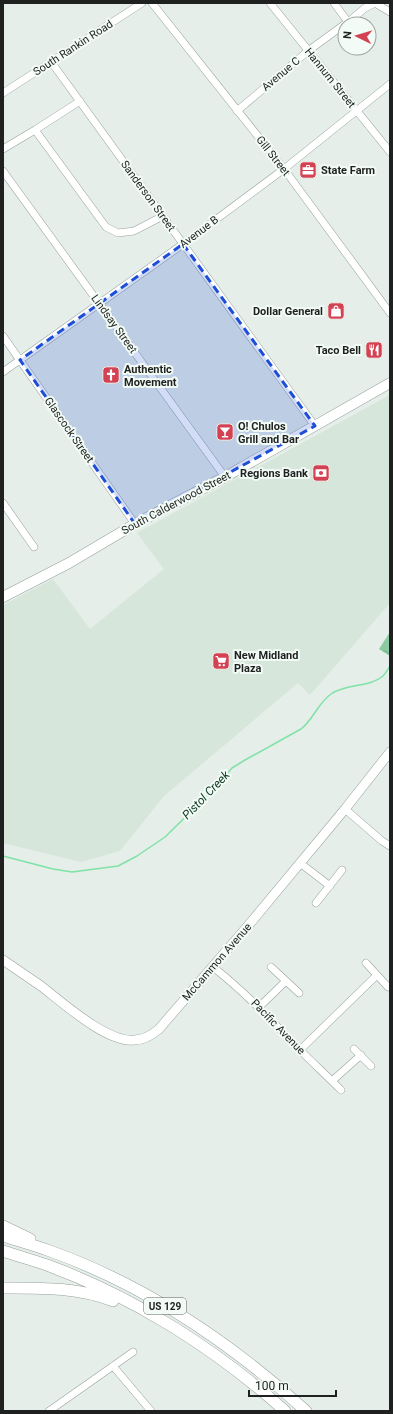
<svg xmlns="http://www.w3.org/2000/svg" width="393" height="1414" font-family="Roboto,sans-serif">
	<defs>
		<pattern id="park-crowns" width="20" height="18" patternUnits="userSpaceOnUse"><rect width="20" height="18" fill="#8acba2"/><path d="M2 6a3 3 0 1 1 6 0M12 15a3 3 0 1 1 6 0" fill="none" stroke="#77ae8b"/></pattern>
	</defs>
	<rect width="100%" height="100%" fill="#e5eee8"/>
	<path fill="#d6e6db" d="M390 395V603L310 695 298 683 164 796 120 851 81 862 3 843V605L53 579 90 629 164 569 137 533Z"/>
	<path fill="url(#park-crowns)" d="M390 632V656L379 649Z"/>
	<g fill="none" stroke-linecap="round" stroke-linejoin="round">
		<path stroke="#7fe2a7" stroke-width="1.5" d="M3 856 53 869 72 872 118 866 137 856 165 837 216 787 232 768 245 760 301 729C313 720 318 703 331 694 346 683 369 688 383 676 386 673 388 669 390 666"/>
		<defs>
			<path id="minor" d="M152 3 284 169 390 313
				M270 3 390 152
				M334 3 348 22
				M375 3 390 12
				M346 24 365 8 375 3
				M52 63 315 426
				M3 93 142 3
				M237 111 308 51 345 24
				M35 130 106 227 118 233 134 231 163 216
				M3 149 35 130 80 101
				M3 171 225 477
				M3 336 135 524
				M3 372 183 244 284 169 390 84
				M3 503 34 547
				M345 809 382 841 390 846
				M300 863 330 886
				M316 903 342 870
				M366 963 388 987
				M213 967C246 993 271 1020 299 1049 313 1063 327 1076 341 1090
				M271 967 299 993
				M259 1007 286 981
				M354 1049 371 1066
				M300 1050 377 975
				M332 1081 361 1055
				M113 1366 151 1411
				M49 1411 133 1352"/>
			<path id="tertiary" d="M3 960C16 969 28 977 41 986 62 1002 107 1043 134 1040 144 1040 152 1035 159 1029L252 921 345 809 390 752"/>
			<path id="secondary" d="M3 597 69 563 135 524 225 477 390 383"/>
			<path id="trunk" d="M3 1226 30 1239
				M3 1236C19 1241 34 1245 50 1251 145 1285 231 1343 306 1411
				M3 1251C18 1256 32 1260 47 1265 134 1297 216 1349 285 1411
				M3 1288C40 1288 78 1287 113 1301"/>
		</defs>
		<use href="#minor" stroke="#98a19b" stroke-width="8"/>
		<use href="#tertiary" stroke="#98a19b" stroke-width="10"/>
		<use href="#secondary" stroke="#98a19b" stroke-width="11"/>
		<use href="#trunk" stroke="#98a19b" stroke-width="12"/>
		<use href="#minor" stroke="#fff" stroke-width="7"/>
		<use href="#tertiary" stroke="#fff" stroke-width="9"/>
		<use href="#secondary" stroke="#fff" stroke-width="10"/>
		<use href="#trunk" stroke="#fff" stroke-width="11"/>
	</g>
	<path fill="#1d4ed8" fill-opacity="0.2" stroke="#1d4ed8" stroke-width="3" stroke-dasharray="8 5" stroke-linejoin="round" d="M183 244 315 426 135 524 20 360Z"/>
	<defs>
		<symbol id="office-square" viewBox="-11 -11 22 22"><rect x="-9" y="-9" width="18" height="18" rx="4" fill="#d34252" stroke="#f2fbf5"/><path d="M-6-3h4V-5.5h4V-3h4V5H-6ZM-1-4.5V-3h2v-1.5ZM-6 0V1H6V0Z" fill="#fff"/></symbol>
		<symbol id="shop-square" viewBox="-11 -11 22 22"><rect x="-9" y="-9" width="18" height="18" rx="4" fill="#d34252" stroke="#f2fbf5"/><path d="M-5-2.5h2.3a2.7 3.5 0 0 1 5.4 0H5L5.5 6h-11ZM-1.5-2.5h3a1.5 2.3 0 0 0-3 0Z" fill="#fff"/></symbol>
		<symbol id="restaurant-square" viewBox="-11 -11 22 22"><rect x="-9" y="-9" width="18" height="18" rx="4" fill="#d34252" stroke="#f2fbf5"/><path d="M-5-6h1v4h1v-4h1v4h1v-4h1v5L-1.5 .5V6h-2V.5L-5-1ZM5-6V6H3V1.5H1.5Q1.5-4 5-6Z" fill="#fff"/></symbol>
		<symbol id="church-square" viewBox="-11 -11 22 22"><rect x="-9" y="-9" width="18" height="18" rx="4" fill="#d34252" stroke="#f2fbf5"/><path d="M-1.2-6h2.4v3.5h3.3v2.4h-3.3V6h-2.4V-.1h-3.3v-2.4h3.3Z" fill="#fff"/></symbol>
		<symbol id="bar-square" viewBox="-11 -11 22 22"><rect x="-9" y="-9" width="18" height="18" rx="4" fill="#d34252" stroke="#f2fbf5"/><path d="M-6-5H6L.8 .8V4.5H3.5V6h-7V4.5H-.8V.8Z" fill="#fff"/></symbol>
		<symbol id="bank-square" viewBox="-11 -11 22 22"><rect x="-9" y="-9" width="18" height="18" rx="4" fill="#d34252" stroke="#f2fbf5"/><path d="M-6-4H6V4H-6ZM0-2.3a2.3 2.3 0 1 0 0 4.6a2.3 2.3 0 1 0 0-4.6Z" fill="#fff"/></symbol>
		<symbol id="supermarket-square" viewBox="-11 -11 22 22"><rect x="-9" y="-9" width="18" height="18" rx="4" fill="#d34252" stroke="#f2fbf5"/><path d="M-6-5.5h2.5l.6 2H6L4.5 2H-2.5L-4.4-4H-6ZM-1.5 3.2a1.3 1.3 0 1 0 .1 0ZM3 3.2a1.3 1.3 0 1 0 .1 0Z" fill="#fff"/></symbol>
	</defs>
	<g fill-rule="evenodd">
		<use href="#office-square" x="298" y="160" width="20" height="20"/>
		<use href="#shop-square" x="326" y="301" width="20" height="20"/>
		<use href="#restaurant-square" x="364" y="340" width="20" height="20"/>
		<use href="#church-square" x="101" y="365" width="20" height="20"/>
		<use href="#bar-square" x="215" y="422" width="20" height="20"/>
		<use href="#bank-square" x="311" y="463" width="20" height="20"/>
		<use href="#supermarket-square" x="211" y="651" width="20" height="20"/>
	</g>
	<g text-anchor="middle" dominant-baseline="central" stroke-width="4" stroke-linejoin="round" paint-order="stroke">
		<rect fill="#f2fbf5" stroke="#5e625f" stroke-width="1" x="144" y="1298" width="42" height="16" rx="3"/>
		<g font-size="10" font-weight="bold" fill="#1e211f">
			<text x="165" y="1306">US 129</text>
		</g>
		<g font-size="11" fill="#1e211f" stroke="#f2fbf5">
			<text transform="translate(73 48) rotate(-33)">South Rankin Road</text>
			<text transform="translate(281 74) rotate(-40)">Avenue C</text>
			<text transform="translate(330 78) rotate(51)">Hannum Street</text>
			<text transform="translate(273 156) rotate(52)">Gill Street</text>
			<text transform="translate(148 196) rotate(54)">Sanderson Street</text>
			<text transform="translate(199 232) rotate(-37)">Avenue B</text>
			<text transform="translate(114 324) rotate(54)">Lindsay Street</text>
			<text transform="translate(69 430) rotate(55)">Glascock Street</text>
			<text transform="translate(176 503) rotate(-28)">South Calderwood Street</text>
			<text transform="translate(217 962) rotate(-49)">McCammon Avenue</text>
			<text transform="translate(278 1027) rotate(46)">Pacific Avenue</text>
		</g>
		<g font-size="11" font-weight="bold" fill="#1e211f" stroke="#f2fbf5" text-anchor="start">
			<text x="321" y="170">State Farm</text>
			<text x="323" y="311" text-anchor="end">Dollar General</text>
			<text x="361" y="350" text-anchor="end">Taco Bell</text>
			<text x="124" y="369">Authentic<tspan x="124" dy="13">Movement</tspan></text>
			<text x="238" y="426">O! Chulos<tspan x="238" dy="13">Grill and Bar</tspan></text>
			<text x="308" y="473" text-anchor="end">Regions Bank</text>
			<text x="234" y="655">New Midland<tspan x="234" dy="13">Plaza</tspan></text>
		</g>
		<g font-size="12" font-style="italic" fill="#0d3821" stroke="#f2fbf5">
			<text transform="translate(206 795) rotate(-46)">Pistol Creek</text>
		</g>
	</g>
	<rect width="393" height="1414" fill="none" stroke="#1e211f" stroke-width="8"/>
	<g transform="translate(357 36) rotate(275)"><circle r="19" fill="#f2fbf5" stroke="#9da49f"/>
	<path d="M0-3L7 15L0 10L-7 15Z" fill="#d34252"/>
	<text y="-6" font-size="11" font-weight="bold" text-anchor="middle" fill="#1e211f">N</text>
	</g>
	<path d="M249 1390v6h87v-6" fill="none" stroke="#1e211f" stroke-width="2"/>
	<text x="255" y="1390" font-size="12" fill="#1e211f" stroke="#f2fbf5" stroke-width="3" paint-order="stroke">100 m</text>
</svg>
